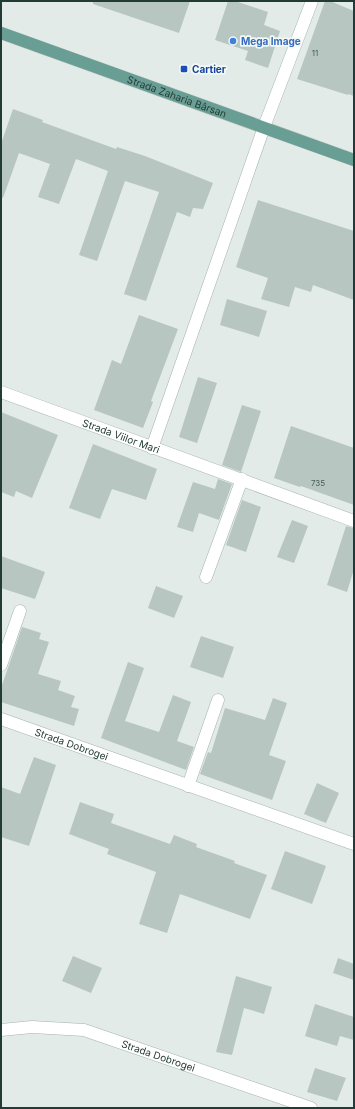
<svg xmlns="http://www.w3.org/2000/svg" width="355" height="1109" font-family="Inter,sans-serif">
	<rect width="100%" height="100%" fill="#e2ebe8"/>
	<path fill="#b7c6c1" d="M93 1H190L179 33 93 4Z
		M228 1H235L268 12 264 25 280 31 268 68 245 60 248 51 215 40Z
		M325 1H330L354 11V96L348 94V95L297 79Z
		M13 109 43 120 42 122 116 149 117 147 145 156 213 183 203 209 193 208 190 217 177 212 146 301 124 294 159 192 125 181 97 261 79 255 108 171 76 159 59 204 38 197 50 164 19 153 3 198 1 197V144Z
		M258 200 354 231V300L313 285 311 292 295 287 289 307 261 299 268 278 236 267Z
		M227 299 267 311 259 337 220 325Z
		M139 315 178 329 151 401 153 402 143 428 94 410 112 360 121 364Z
		M198 377 217 383 197 443 179 437Z
		M242 405 261 411 241 472 222 465Z
		M1 412 58 435 32 498 16 491 14 497 1 492Z
		M291 426 354 448V505L301 486 300 487 274 478Z
		M93 444 157 469 146 500 112 489 100 519 69 508Z
		M218 479 232 484 219 520 199 513 193 532 177 527 193 482 215 489Z
		M242 500 261 507 246 552 226 545Z
		M292 520 308 526 294 563 277 557Z
		M346 526 354 528V569L347 592 327 585Z
		M1 556 45 572 35 599 1 588Z
		M156 586 183 596 174 618 148 608Z
		M22 627 41 633 39 639 49 642 38 674 61 681 58 690 75 696 71 707 79 709 74 726 1 702V688Z
		M201 636 234 647 223 678 190 667Z
		M128 662 144 668 125 721 159 732 173 695 191 702 177 741 194 747 186 770 101 738Z
		M273 698 287 703 269 755 286 761 272 800 200 774 208 752 211 753 225 708 265 720Z
		M34 757 56 765 29 846 1 837V787L20 794Z
		M317 783 339 793 326 823 304 814Z
		M80 802 114 814 111 823 170 844 174 835 197 844 196 847 235 861 234 863 267 875 250 919 180 894 167 933 139 924 156 872 107 854 109 849 69 834Z
		M285 851 326 866 312 904 271 889Z
		M73 956 102 968 91 993 62 981Z
		M338 958 354 964V980L333 973Z
		M236 976 272 987 264 1014 244 1008 232 1055 216 1052Z
		M315 1004 354 1017V1040L340 1036 337 1046 305 1036Z
		M315 1068 346 1078 337 1101 307 1092Z"/>
	<g fill="none" stroke-linecap="round" stroke-linejoin="round">
		<defs>
			<g id="minor">
				<path id="s1" d="M1 392 354 521"/>
				<path d="M152 448 264 127 312 1"/>
				<path d="M206 577 242 479"/>
				<path d="M1 665 20 611"/>
				<path id="s2" d="M1 719 354 844"/>
				<path d="M188 786 218 700"/>
				<path id="s3" d="M1 1030 32 1027 84 1030 311 1108"/>
			</g>
			<g id="major">
				<path id="s4" d="M1 33 354 160"/>
			</g>
		</defs>
		<use href="#minor" stroke="#a5b3af" stroke-width="13"/>
		<use href="#major" stroke="#c1c8c7" stroke-width="13"/>
		<use href="#minor" stroke="#fff" stroke-width="12"/>
		<use href="#major" stroke="#699e94" stroke-width="12"/>
	</g>
	<circle fill="#3f7fe0" stroke="#f2f8f5" stroke-width="1.5" cx="233" cy="41" r="4"/>
	<rect fill="#1a4fb4" stroke="#f2f8f5" stroke-width="1.5" x="180" y="65" width="8" height="8" rx="2"/>
	<g text-anchor="middle" dominant-baseline="central" stroke-width="3.5" stroke-linejoin="round" paint-order="stroke">
		<g font-size="8" fill="#485e59">
			<text x="315" y="53">11</text>
			<text x="318" y="483">735</text>
		</g>
		<g font-size="10" font-weight="bold" fill="#366cbe" stroke="#f2f8f5" text-anchor="start">
			<text x="241" y="41">Mega Image</text>
		</g>
		<g font-size="10" font-weight="bold" fill="#164399" stroke="#f2f8f5" text-anchor="start">
			<text x="192" y="69">Cartier</text>
		</g>
		<g font-size="10" fill="#233b36" stroke="#f2f8f5">
			<text stroke="none"><textPath href="#s4" startOffset="187">Strada Zaharia Bârsan</textPath></text>
			<text stroke="none"><textPath href="#s1" startOffset="128">Strada Viilor Mari</textPath></text>
			<text stroke="none"><textPath href="#s2" startOffset="75">Strada Dobrogei</textPath></text>
			<text stroke="none"><textPath href="#s3" startOffset="162">Strada Dobrogei</textPath></text>
		</g>
	</g>
	<rect width="355" height="1109" fill="none" stroke="#233b36" stroke-width="4"/>
</svg>
